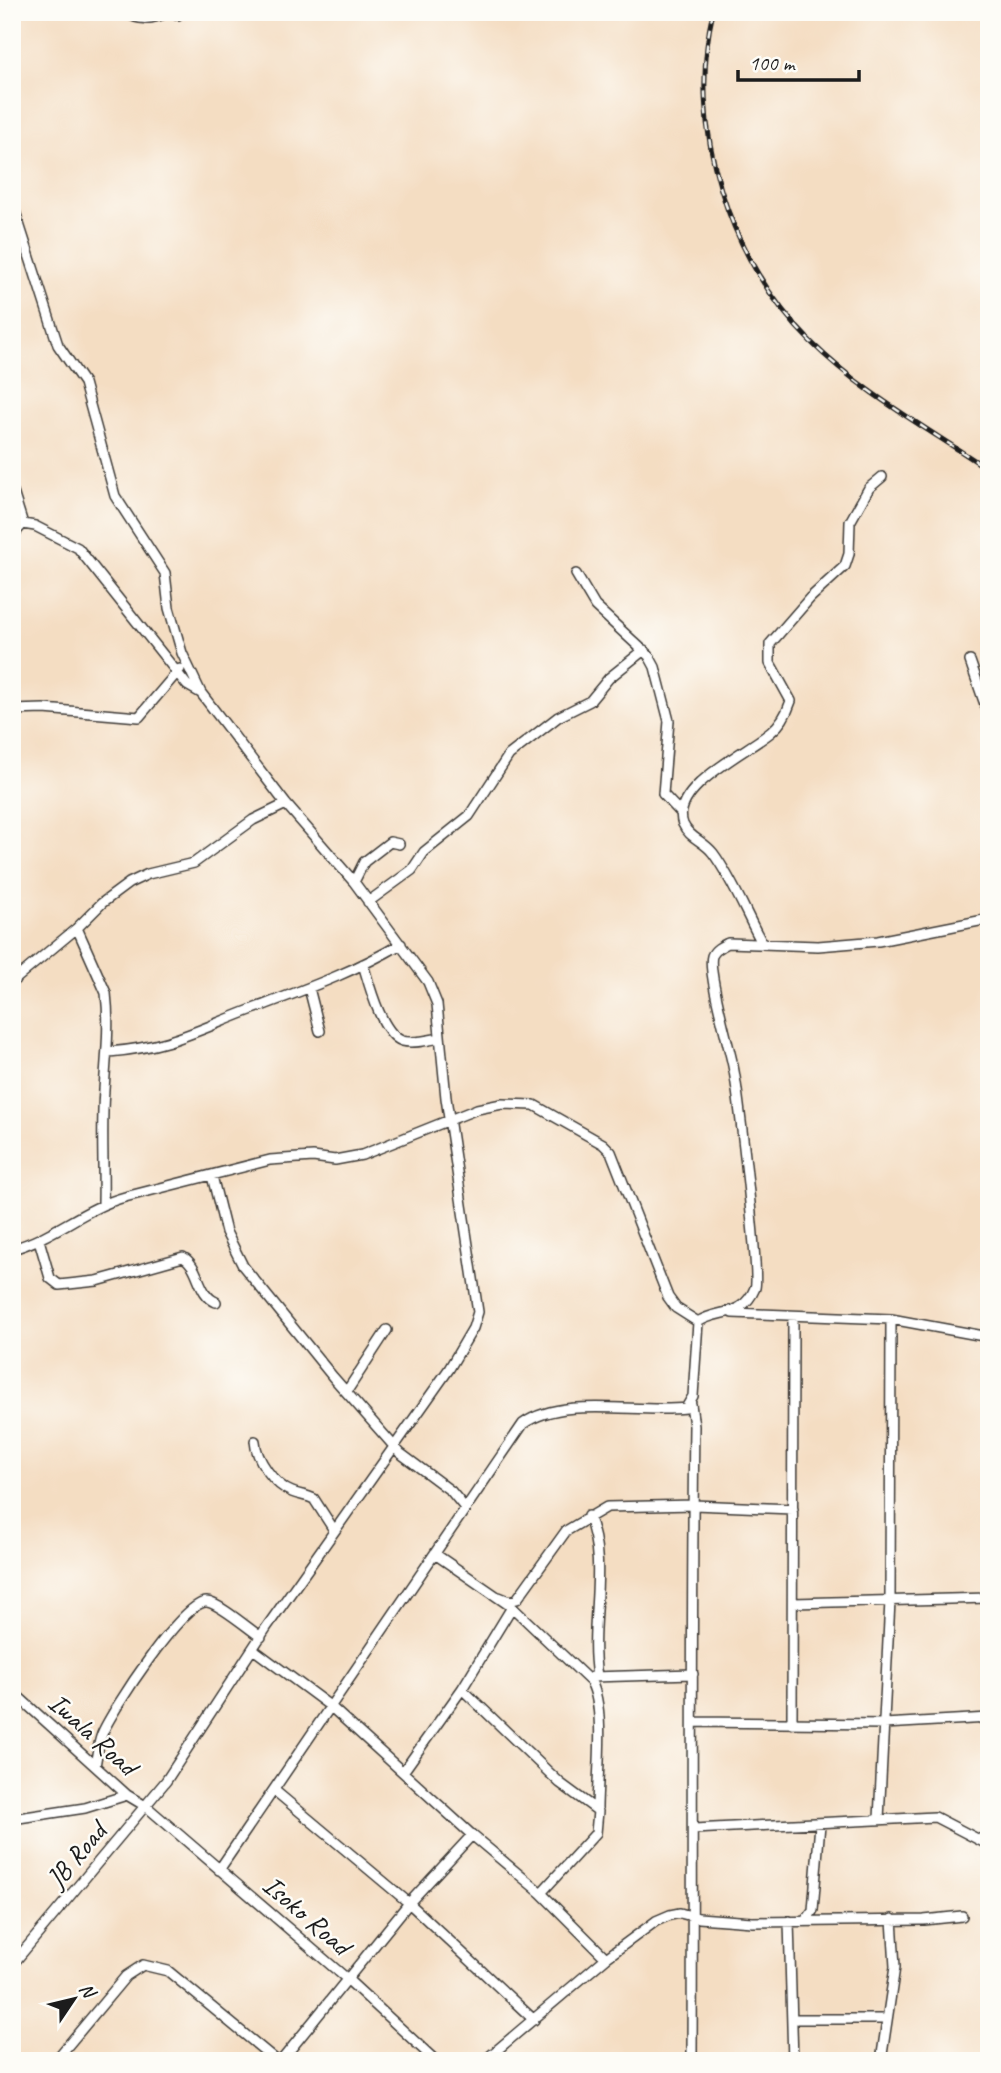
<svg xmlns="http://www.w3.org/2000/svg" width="1001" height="2073" font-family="Caveat,sans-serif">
	<rect width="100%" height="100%" fill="#fdfcf7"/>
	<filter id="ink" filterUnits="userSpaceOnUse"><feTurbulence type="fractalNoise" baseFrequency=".0143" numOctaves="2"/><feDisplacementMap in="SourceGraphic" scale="14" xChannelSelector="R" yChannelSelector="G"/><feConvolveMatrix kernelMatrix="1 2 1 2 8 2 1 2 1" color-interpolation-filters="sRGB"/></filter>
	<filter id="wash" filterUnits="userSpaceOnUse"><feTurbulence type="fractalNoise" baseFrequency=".00686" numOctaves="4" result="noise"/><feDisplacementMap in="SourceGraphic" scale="28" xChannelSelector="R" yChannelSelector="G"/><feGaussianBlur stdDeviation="1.57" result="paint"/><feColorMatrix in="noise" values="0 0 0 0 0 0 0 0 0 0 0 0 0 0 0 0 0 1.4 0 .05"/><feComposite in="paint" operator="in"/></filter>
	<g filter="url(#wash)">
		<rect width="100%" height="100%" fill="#f4ddc2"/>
	</g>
	<g filter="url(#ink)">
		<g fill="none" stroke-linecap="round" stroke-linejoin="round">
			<defs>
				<path id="minor" d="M125 12C140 22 153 19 169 12
					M176 12 178 15
					M12 202 58 345 84 383 115 496 165 573 169 608 182 653 201 693 286 804 354 882 428 982 437 1004 446 1098 478 1312 473 1328 449 1369 266 1628 166 1781 12 1965
					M12 489 23 524 12 536
					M23 524 35 526 78 548 187 685 201 693
					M576 574 595 606 649 656 655 667 669 721 663 794 680 812
					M970 661 989 716
					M12 710 44 709 139 717 180 669
					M354 882 364 862 390 842 399 844
					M368 902 412 870 424 852 469 816 509 755 558 717 590 701 609 678 644 650
					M77 928 106 993C110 1026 106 1058 104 1090 101 1128 104 1165 103 1203
					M762 943C746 914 733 880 713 853 704 841 689 838 683 824 669 788 749 751 771 732 781 724 787 713 791 701L770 663V644L810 598 845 566 849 554 850 522 869 488 882 477
					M363 964C369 984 381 1033 402 1041 413 1044 429 1040 440 1038
					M12 982 77 928 102 903 129 883 148 874 194 863 253 820 286 804
					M309 988 320 1031
					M109 1052C171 1047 197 1030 253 1009 303 990 354 972 401 944
					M212 1176 226 1232 243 1266 333 1377 400 1453 451 1491 465 1508
					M39 1240 50 1278 59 1285 97 1281 183 1257C200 1266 197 1294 216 1302
					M12 1249C53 1238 84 1208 125 1197L270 1160 313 1157 335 1160 362 1155 477 1109 502 1104 534 1105 603 1144 611 1152 668 1297 676 1308 698 1322
					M732 1313 891 1319 989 1337
					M347 1391 387 1330
					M691 1404 694 1426C691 1638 693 1849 692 2061
					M255 1441C256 1459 274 1485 292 1492 299 1495 307 1495 314 1499L334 1530
					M588 1516C609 1565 588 1622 597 1676
					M435 1554 512 1607 591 1682C606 1709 597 1777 597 1808
					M499 1597 509 1601 517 1599 566 1531 607 1507 694 1505 793 1509
					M793 1603 989 1598
					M253 1649 330 1706 472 1835 541 1893 606 1958
					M592 1677 693 1674
					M462 1689 560 1783 598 1811 596 1833 541 1893
					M12 1691 127 1795 147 1807 346 1978 436 2061
					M693 1722 884 1724 989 1718
					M792 1724 793 1317
					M95 1766C97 1756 98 1744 102 1734 111 1712 184 1599 207 1602 219 1603 249 1629 261 1637
					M403 1772 462 1689 512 1607
					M274 1790 409 1903 534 2020
					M12 1819 85 1808 127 1795
					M879 1819 890 1601 891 1319
					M694 1829 935 1817 989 1845
					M219 1870 523 1424C564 1395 637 1414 686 1408L693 1396 698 1322C719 1308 742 1319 755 1288 760 1277 738 1089 733 1066 729 1045 707 972 712 956 715 949 722 946 728 943L818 946 878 941 989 919
					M789 1921 793 2061
					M805 1921 813 1910 820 1824
					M793 2019H886
					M55 2061 126 1976 143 1965 168 1971 277 2061
					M281 2061 409 1903 472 1835
					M484 2061 606 1958 656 1921 670 1915 680 1913 699 1918 752 1922 924 1920 962 1916
					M881 2061 895 1967 892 1919"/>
			</defs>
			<use href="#minor" stroke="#3c3935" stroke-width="12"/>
			<use href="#minor" stroke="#fff" stroke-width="9"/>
			<defs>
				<path id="rail" d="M713 12C686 126 728 260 811 342 862 393 929 429 989 470"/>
			</defs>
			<use href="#rail" stroke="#1c1c1c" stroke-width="5"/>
			<use href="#rail" stroke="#fdfcf7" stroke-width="2.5" stroke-dasharray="8" stroke-linecap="butt"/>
		</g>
	</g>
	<g text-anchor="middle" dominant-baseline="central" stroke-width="5" stroke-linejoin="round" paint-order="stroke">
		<g font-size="28" fill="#1c1c1c" stroke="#fdfcf7">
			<text transform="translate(93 1734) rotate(42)">Iwala Road</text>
			<text transform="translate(76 1855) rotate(-50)">JB Road</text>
			<text transform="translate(307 1915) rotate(41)">Isoko Road</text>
		</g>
	</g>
	<rect width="1001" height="2073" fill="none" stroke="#fdfcf7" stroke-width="42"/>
	<g transform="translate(74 1999) rotate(55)" stroke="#fdfcf7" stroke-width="5" paint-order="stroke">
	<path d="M0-5L12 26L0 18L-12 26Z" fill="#1c1c1c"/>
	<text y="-10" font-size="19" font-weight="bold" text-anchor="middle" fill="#1c1c1c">N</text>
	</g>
	<path d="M738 70v10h121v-10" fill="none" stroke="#1c1c1c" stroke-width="3.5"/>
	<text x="749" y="70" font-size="21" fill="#1c1c1c" stroke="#fdfcf7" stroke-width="5" paint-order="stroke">100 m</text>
</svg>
